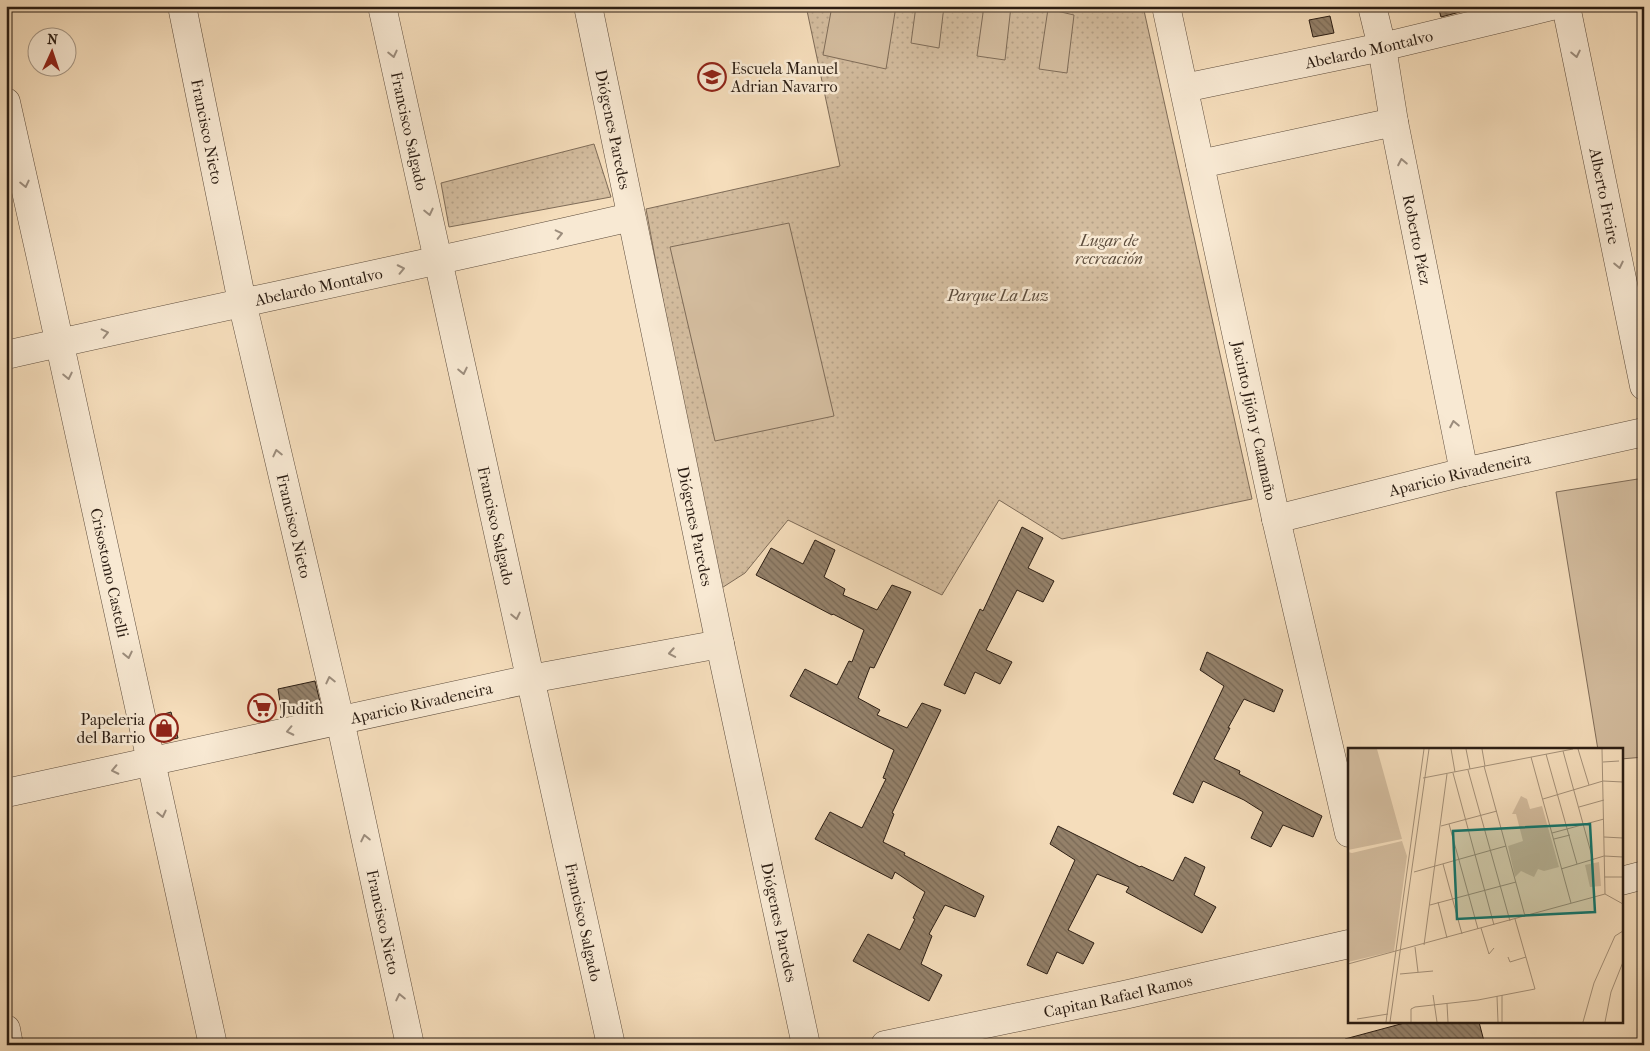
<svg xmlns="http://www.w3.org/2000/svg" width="1650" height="1051" font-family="'IM FELL French Canon',serif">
	<defs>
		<pattern id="park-dots" width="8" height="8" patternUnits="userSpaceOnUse" patternTransform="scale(1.25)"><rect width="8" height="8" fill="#d3bc9e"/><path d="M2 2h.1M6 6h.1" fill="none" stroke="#b5a187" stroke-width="1.8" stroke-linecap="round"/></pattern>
		<pattern id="building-back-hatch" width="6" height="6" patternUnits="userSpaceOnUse" patternTransform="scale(1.25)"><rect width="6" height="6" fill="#94816a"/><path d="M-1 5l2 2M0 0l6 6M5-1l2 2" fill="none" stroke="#796956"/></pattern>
	</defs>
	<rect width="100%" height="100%" fill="#f5ddbb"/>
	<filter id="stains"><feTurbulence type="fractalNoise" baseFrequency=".004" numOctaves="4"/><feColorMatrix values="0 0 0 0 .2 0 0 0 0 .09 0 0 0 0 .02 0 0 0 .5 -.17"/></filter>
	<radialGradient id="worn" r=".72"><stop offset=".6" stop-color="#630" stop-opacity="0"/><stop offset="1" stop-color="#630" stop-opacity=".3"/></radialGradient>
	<path fill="url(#park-dots)" stroke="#7f6c58" d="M806 6H1143L1252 499 1062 539 999 500 942 595 788 520 745 573 717 591 646 209 840 166Z
		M594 144 611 197 449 227 441 183Z"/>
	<path fill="#d3bc9e" stroke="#7f6c58" d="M832 6H896L886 69 823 55Z
		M916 6H944L939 48 911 43Z
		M984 6H1011L1005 60 977 56Z
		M1048 9 1074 15 1067 73 1039 69Z
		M789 223 834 416 715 441 670 247Z
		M1644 478V757L1621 759V750H1598L1556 492Z"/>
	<path fill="url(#building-back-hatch)" stroke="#2b1d13" d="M1438 6H1458L1460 12 1441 17Z
		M1330 16 1334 33 1313 37 1309 20Z
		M1022 527 1043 538 1028 568 1054 581 1043 602 1017 590 986 650 1012 662 1000 684 975 672 965 694 944 685 980 609 983 611Z
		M815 540 835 550 824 577 845 589 843 595 877 610 892 585 911 592 874 668 870 667 858 698 880 710 877 715 907 728 922 703 941 710 892 813 894 814 883 842 905 853 904 855 984 896 975 917 945 905 929 934 932 936 921 964 942 975 929 1001 853 961 868 934 900 950 915 919 913 918 925 892 895 872 892 879 815 839 830 812 862 828 886 779 883 778 894 750 790 696 805 669 837 685 849 661 852 662 864 630 833 614 832 615 756 575 771 548 803 564Z
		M1207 652 1283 690 1274 712 1244 699 1228 728H1230L1214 759 1240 771 1239 774 1322 816 1313 837 1283 825 1271 847 1251 838 1263 812 1244 800 1203 781 1193 803 1173 794 1224 686 1200 670Z
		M315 681 321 706 282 715 278 689Z
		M171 712 178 738 163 741 157 716Z
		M1058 826 1140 867 1141 866 1173 881 1185 857 1205 867 1194 895 1216 907 1202 933 1126 892 1129 887 1097 874 1068 930 1094 943 1083 964 1057 952 1047 974 1027 965 1075 860 1050 844Z
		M1408 1022H1479L1485 1045H1346L1345 1039Z"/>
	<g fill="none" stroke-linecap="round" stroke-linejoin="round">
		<defs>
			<g id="minor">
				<path id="s1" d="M182 6 242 302 340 720 410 1045"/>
				<path id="s2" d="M382 6 611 1045"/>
				<path id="s3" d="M588 6 720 644 806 1045"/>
				<path id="s4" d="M1166 6 1276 519 1349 833"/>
				<path id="s5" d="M1372 6 1382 47 1394 122 1464 472"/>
				<path id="s6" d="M1566 6 1644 386"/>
				<path id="s7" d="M1184 88 1382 47 1552 6"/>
				<path id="s8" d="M6 102C77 416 144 731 213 1045"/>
				<path d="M1200 164 1394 122"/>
				<path id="s9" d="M6 355C214 308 423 265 631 217"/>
				<path id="s10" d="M1276 519 1464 472 1644 432"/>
				<path id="s11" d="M6 793 530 679 720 644"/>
				<path d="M1621 881 1644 875"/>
				<path d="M6 1029 9 1045"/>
				<path id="s12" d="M885 1045 1124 995 1349 944"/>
			</g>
		</defs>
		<use href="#minor" stroke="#5e4d3d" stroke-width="29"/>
		<use href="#minor" stroke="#f8e9d3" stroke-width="28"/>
	</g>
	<defs><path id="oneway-chevron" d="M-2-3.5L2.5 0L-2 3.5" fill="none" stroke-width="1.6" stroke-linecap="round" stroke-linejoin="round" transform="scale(1.25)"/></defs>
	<g stroke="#9c8d7d">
		<use href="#oneway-chevron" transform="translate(393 54) rotate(77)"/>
		<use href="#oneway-chevron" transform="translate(1576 54) rotate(78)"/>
		<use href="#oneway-chevron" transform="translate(1402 162) rotate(-101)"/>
		<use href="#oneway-chevron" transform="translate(25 184) rotate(77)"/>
		<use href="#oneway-chevron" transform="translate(429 212) rotate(77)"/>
		<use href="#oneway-chevron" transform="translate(559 234) rotate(-13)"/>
		<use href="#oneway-chevron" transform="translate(1619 265) rotate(78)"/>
		<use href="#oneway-chevron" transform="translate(401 269) rotate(-12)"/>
		<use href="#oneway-chevron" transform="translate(105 333) rotate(-13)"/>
		<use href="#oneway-chevron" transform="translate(463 371) rotate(78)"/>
		<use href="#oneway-chevron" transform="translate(68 376) rotate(78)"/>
		<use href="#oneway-chevron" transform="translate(1454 424) rotate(-101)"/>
		<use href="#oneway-chevron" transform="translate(277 453) rotate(-103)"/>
		<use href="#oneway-chevron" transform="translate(516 616) rotate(78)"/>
		<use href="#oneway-chevron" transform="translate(672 653) rotate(170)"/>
		<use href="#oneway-chevron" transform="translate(128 655) rotate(78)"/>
		<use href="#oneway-chevron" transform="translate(330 680) rotate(-103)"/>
		<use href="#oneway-chevron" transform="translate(290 731) rotate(168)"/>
		<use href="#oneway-chevron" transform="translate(115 770) rotate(168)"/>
		<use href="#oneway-chevron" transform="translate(162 814) rotate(77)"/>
		<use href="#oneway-chevron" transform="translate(365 838) rotate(-102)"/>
		<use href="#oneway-chevron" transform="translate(400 997) rotate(-102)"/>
	</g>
	<defs>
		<symbol id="school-ring" viewBox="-11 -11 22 22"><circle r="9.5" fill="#f8e9d3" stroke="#8f2418" stroke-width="1.5"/><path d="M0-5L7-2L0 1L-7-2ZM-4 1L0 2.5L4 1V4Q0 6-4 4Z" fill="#8f2418"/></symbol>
		<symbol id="supermarket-ring" viewBox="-11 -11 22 22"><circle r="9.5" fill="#f8e9d3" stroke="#8f2418" stroke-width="1.5"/><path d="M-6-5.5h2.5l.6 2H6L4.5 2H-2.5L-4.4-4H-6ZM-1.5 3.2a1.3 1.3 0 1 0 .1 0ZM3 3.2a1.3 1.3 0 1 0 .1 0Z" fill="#8f2418"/></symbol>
		<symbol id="shop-ring" viewBox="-11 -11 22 22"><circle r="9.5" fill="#f8e9d3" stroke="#8f2418" stroke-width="1.5"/><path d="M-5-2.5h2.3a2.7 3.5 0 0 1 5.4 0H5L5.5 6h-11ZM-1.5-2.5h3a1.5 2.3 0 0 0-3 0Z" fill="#8f2418"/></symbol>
	</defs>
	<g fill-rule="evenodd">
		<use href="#school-ring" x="696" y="61" width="32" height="32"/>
		<use href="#supermarket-ring" x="246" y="692" width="32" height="32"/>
		<use href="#shop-ring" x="148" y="712" width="32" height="32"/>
	</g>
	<g text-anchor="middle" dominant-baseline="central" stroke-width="5" stroke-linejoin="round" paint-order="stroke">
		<g font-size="16" fill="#2b1d13" stroke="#f8e9d3">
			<text stroke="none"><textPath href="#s7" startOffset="189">Abelardo Montalvo</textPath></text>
			<text stroke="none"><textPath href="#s3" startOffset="126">Diógenes Paredes</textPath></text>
			<text stroke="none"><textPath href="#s1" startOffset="128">Francisco Nieto</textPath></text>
			<text stroke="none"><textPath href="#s2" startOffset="128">Francisco Salgado</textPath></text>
			<text stroke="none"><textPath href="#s6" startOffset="194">Alberto Freire</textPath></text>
			<text stroke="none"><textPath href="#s5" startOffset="238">Roberto Páez</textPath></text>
			<text stroke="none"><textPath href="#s9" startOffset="320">Abelardo Montalvo</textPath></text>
			<text stroke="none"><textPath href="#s4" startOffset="424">Jacinto Jijón y Caamaño</textPath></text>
			<text stroke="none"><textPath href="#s10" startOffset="189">Aparicio Rivadeneira</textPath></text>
			<text stroke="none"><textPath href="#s1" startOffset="532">Francisco Nieto</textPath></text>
			<text stroke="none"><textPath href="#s2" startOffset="532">Francisco Salgado</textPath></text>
			<text stroke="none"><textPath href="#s3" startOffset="531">Diógenes Paredes</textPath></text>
			<text stroke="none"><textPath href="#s8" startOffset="482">Crisostomo Castelli</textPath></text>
			<text stroke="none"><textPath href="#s11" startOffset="425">Aparicio Rivadeneira</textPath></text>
			<text stroke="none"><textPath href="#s1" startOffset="938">Francisco Nieto</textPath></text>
			<text stroke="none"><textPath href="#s2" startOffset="938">Francisco Salgado</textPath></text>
			<text stroke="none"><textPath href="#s3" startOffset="936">Diógenes Paredes</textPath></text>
			<text stroke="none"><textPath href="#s12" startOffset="238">Capitan Rafael Ramos</textPath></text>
		</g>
		<g font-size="16" fill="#2b1d13" stroke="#f8e9d3" text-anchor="start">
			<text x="731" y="68">Escuela Manuel<tspan x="731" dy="18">Adrian Navarro</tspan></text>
			<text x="281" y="708">Judith</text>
			<text x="145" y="719" text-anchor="end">Papeleria<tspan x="145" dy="18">del Barrio</tspan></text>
		</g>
		<g font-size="16" font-style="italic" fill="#5d4d3d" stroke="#f8e9d3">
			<text x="1109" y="240">Lugar de<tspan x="1109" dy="18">recreación</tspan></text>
			<text x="998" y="295">Parque La Luz</text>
		</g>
	</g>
	<g transform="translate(1348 748)">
		<rect width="275" height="275" fill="#f5ddbb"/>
		<path d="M54 93 59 108 46 203 0 214V104L4 105Z" fill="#d3bc9e"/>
		<path d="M0 1H29L54 91 0 102ZM173 48 179 51 182 61 194 58 211 119 196 123 190 121 186 129 173 123 167 129 160 98 175 93 168 66H164Z" fill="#d3bc9e"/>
		<path d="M172 98 176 114 166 117 162 101ZM251 114 253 138 242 139 237 117Z" fill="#d3bc9e"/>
		<path fill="none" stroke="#a49078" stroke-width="1" d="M103 1 107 24M118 1 122 21M134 1 137 18M230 1 241 37M254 1 257 146M215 3 245 112M198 6 229 116M183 9 223 155M255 14 271 13M136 18 177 168M120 22 162 173M105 25 146 177M75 30 225 1M195 51 255 33 275 34M231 59 256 52M101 76 130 181M93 78 149 63M204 85 256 71M256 89 275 90M206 91 222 87M95 116 114 186M213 121 256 108 275 109M66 124 158 98M256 129H275M257 146 275 156M90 154 99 190M82 157 168 134M133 180 141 206 146 200M76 197 99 26M67 199 70 224M160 209 162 214 178 209M0 216 257 146M52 226 85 223M85 247 89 274M154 247V274M149 248 150 274M99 256 100 274M9 271 40 266M38 274 76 1M42 274 81 1M63 274V261L67 259 130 252 187 241 167 171M235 274 246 235 267 188 275 183M257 274 263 244 275 214"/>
		<path fill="#0f766e" fill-opacity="0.15" stroke="#0f766e" stroke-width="2.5" d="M242 76 247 164 109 171 105 83Z"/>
		<rect width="275" height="275" fill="none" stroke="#2b1d13" stroke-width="2.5"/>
	</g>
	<rect width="1650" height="1051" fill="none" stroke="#f5ddbb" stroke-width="25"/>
	<rect x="8" y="8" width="1635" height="1036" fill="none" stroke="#2b1d13" stroke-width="2.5"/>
	<rect x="12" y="12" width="1625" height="1026" fill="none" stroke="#2b1d13"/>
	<g transform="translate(52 52) rotate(3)"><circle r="24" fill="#f8e9d3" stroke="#a69786"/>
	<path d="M0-4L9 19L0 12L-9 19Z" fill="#8f2418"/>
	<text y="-8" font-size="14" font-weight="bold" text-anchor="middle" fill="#2b1d13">N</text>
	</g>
	<rect width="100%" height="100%" filter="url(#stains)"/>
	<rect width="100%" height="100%" fill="url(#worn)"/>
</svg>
